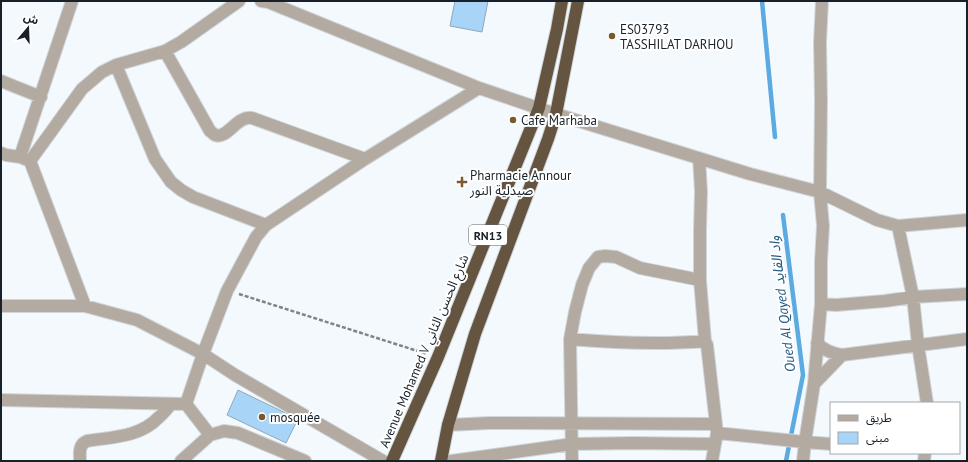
<svg xmlns="http://www.w3.org/2000/svg" width="968" height="462" font-family="'PT Sans','Noto Sans Arabic',sans-serif">
	<rect width="100%" height="100%" fill="#f4f9fd"/>
	<g fill="none" stroke-linecap="round" stroke-linejoin="round">
		<path stroke="#5caae2" stroke-width="4.5" d="M762 1 775 137
			M783 215 803 375 786 461"/>
	</g>
	<path fill="#a7d4f7" stroke="#90a8bb" d="M455 1H488L482 32 450 26Z
		M238 390 298 419 286 443 227 415Z"/>
	<g fill="none" stroke-linecap="round" stroke-linejoin="round">
		<defs>
			<path id="street" d="M261 1 268 2 479 88 556 114 750 174 820 192 877 220 898 226 967 220
				M822 1 820 42 821 102 820 192 823 226 821 261V304L836 305 885 301 913 297 967 294
				M165 51 210 131C212 132 213 134 215 135 227 140 237 115 252 118L365 159
				M116 65 155 159 171 182 181 190 193 197 266 225
				M1 81 41 97
				M1 153 6 155 20 157 30 161 85 306
				M20 157 72 1
				M699 158 701 191 700 230V280L705 341 707 345 717 433 712 461
				M30 161 82 89 102 72 116 65 165 51 181 42 239 1
				M898 226 913 297 918 345 927 403
				M1 306H85L137 320 203 354 235 375 383 461
				M570 339C615 343 660 345 705 341
				M817 343C825 351 832 353 842 355L967 339
				M814 384 842 355
				M1 400 186 404 210 435
				M186 404 203 354 227 291 256 237 266 225 365 159 479 88
				M448 425 489 423 716 424
				M717 433 805 442 831 444
				M80 461C80 453 78 445 87 441 112 437 140 437 158 418 163 414 167 409 171 404
				M181 461 210 435 224 431 238 433 305 461
				M451 461 572 444 632 443 715 444
				M572 461 570 339 575 312 582 285 589 268 598 257 605 256 616 257 640 268 700 280
				M803 461 805 442 814 384 821 304
				M924 461 925 453"/>
			<path id="highway" d="M392 461 438 357 539 108 557 29 562 1
				M441 461 448 425 475 334 548 139 556 114 578 1"/>
		</defs>
		<use href="#street" stroke="#d1d6db" stroke-width="14"/>
		<use href="#highway" stroke="#d1d6db" stroke-width="14"/>
		<path stroke="#7d848a" stroke-width="2.5" stroke-dasharray="4 2" stroke-linecap="butt" d="M239 294 427 354"/>
		<use href="#street" stroke="#b3aba1" stroke-width="12"/>
		<use href="#highway" stroke="#65543f" stroke-width="12"/>
	</g>
	<g fill="#795a2f" stroke="#fff" stroke-width="1.5">
		<circle cx="612" cy="36" r="4"/>
		<circle cx="513" cy="120" r="4"/>
		<path d="M460 176h4v4h4v4h-4v4h-4v-4h-4v-4h4z"/>
		<circle cx="262" cy="417" r="4"/>
	</g>
	<g text-anchor="middle" dominant-baseline="central" stroke-width="4" stroke-linejoin="round" paint-order="stroke">
		<rect fill="#fff" stroke="#5d6469" stroke-width="1" x="469" y="225" width="38" height="20" rx="3"/>
		<g font-size="12" font-weight="bold" fill="#182129">
			<text x="488" y="235">RN13</text>
		</g>
		<g font-size="13" fill="#182129" stroke="#fff" text-anchor="start">
			<text x="620" y="29">ES03793<tspan x="620" dy="15">TASSHILAT DARHOU</tspan></text>
			<text x="521" y="120">Cafe Marhaba</text>
			<text x="470" y="175">Pharmacie Annour<tspan x="470" dy="15">صيدلية النور</tspan></text>
			<text x="270" y="417">mosquée</text>
		</g>
		<g font-size="13" fill="#182129" stroke="#fff">
			<text transform="translate(424 351) rotate(-67)">Avenue Mohamed V شارع الحسن الثاني</text>
		</g>
		<g font-size="14" font-style="italic" fill="#245c82" stroke="#fff">
			<text transform="translate(782 304) rotate(-97)">Oued Al Qayed واد القايد</text>
		</g>
	</g>
	<rect width="968" height="462" fill="none" stroke="#182129" stroke-width="4"/>
	<rect x="830" y="402" width="130" height="52" fill="#ffffff" stroke="#a3a6a9"/>
	<rect x="838" y="415" width="20" height="6" fill="#b3aba1" stroke="#a3a6a9"/>
	<text x="866" y="422" font-size="12" fill="#182129">طريق</text>
	<rect x="838" y="432" width="20" height="12" fill="#a7d4f7" stroke="#a3a6a9"/>
	<text x="866" y="442" font-size="12" fill="#182129">مبنى</text>
	<g transform="translate(28 28) rotate(19)" stroke="#ffffff" stroke-width="3" paint-order="stroke">
	<path d="M0-3L7 15L0 10L-7 15Z" fill="#182129"/>
	<text y="-6" font-size="11" font-weight="bold" text-anchor="middle" fill="#182129">ش</text>
	</g>
</svg>
